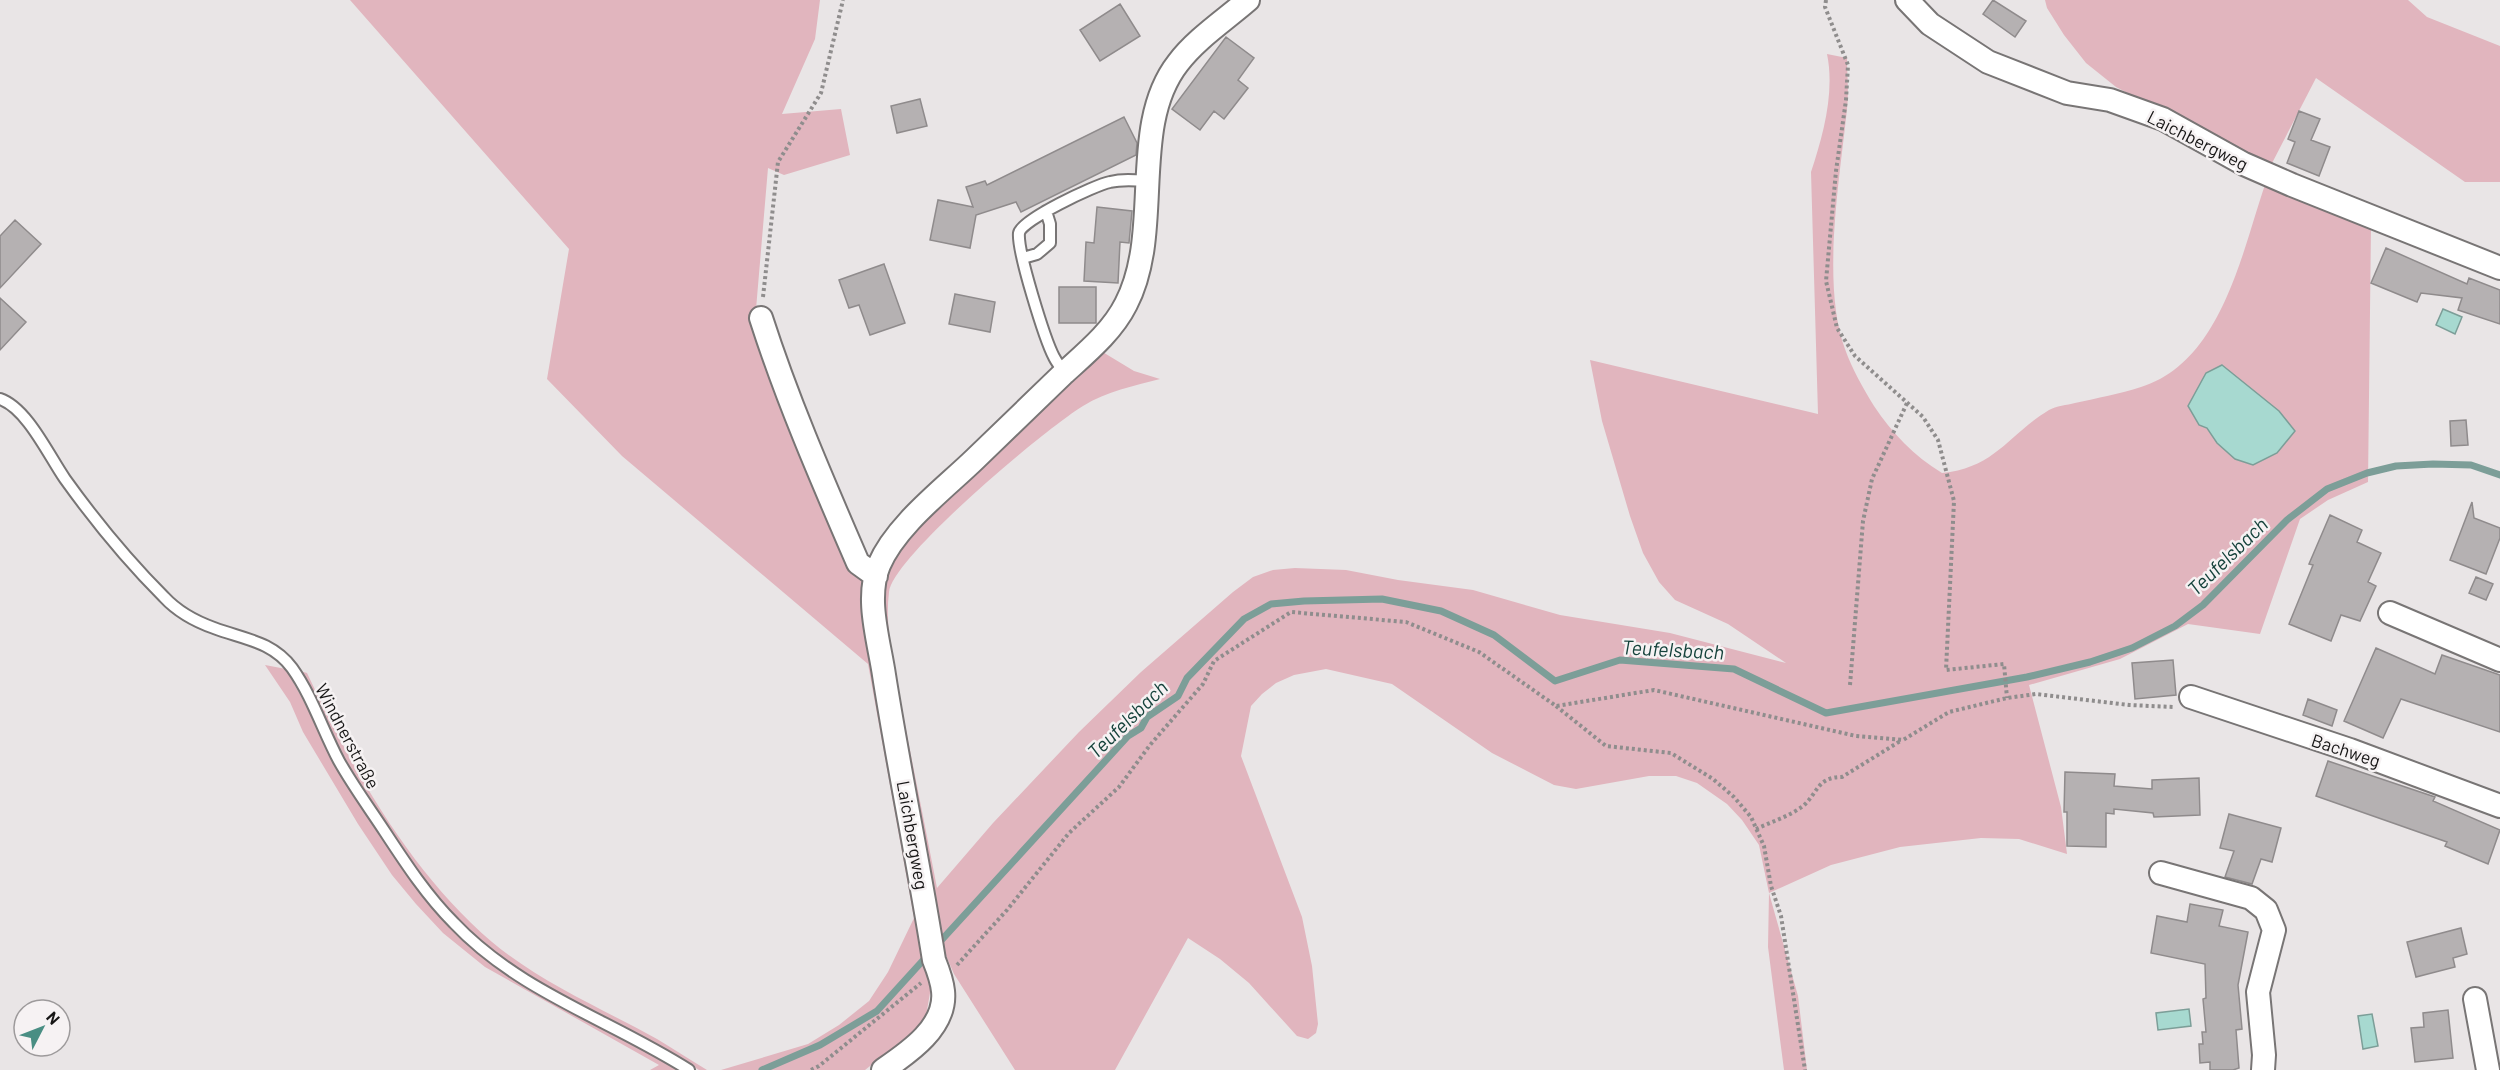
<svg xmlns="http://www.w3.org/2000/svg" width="2500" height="1070" font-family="Barlow,sans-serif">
	<rect width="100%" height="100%" fill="#e9e5e6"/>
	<path fill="#e1b5be" d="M350 0H820L815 39 782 114 841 109 850 155 784 175 768 168 755 321 798 450 863 583 931 987 926 1016 914 1031 865 1070H721L808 1044 839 1025 869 1001 888 972 914 918 868 664 622 456 547 379 569 249Z
		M2045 0H2408L2427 17 2500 46V182H2465L2316 78 2270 167 2116 87 2086 63 2064 35 2047 8Z
		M1827 54 1847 58C1847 75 1849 92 1847 109 1840 178 1821 283 1845 349 1852 369 1863 388 1874 406 1892 433 1914 456 1942 473 1995 468 2008 435 2049 410 2056 406 2067 405 2075 403 2097 398 2120 394 2141 387 2222 362 2242 251 2266 182L2371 226 2368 482 2328 500 2300 519 2260 634 2188 624 2120 659 2029 685 2061 807 2067 854 2019 839 1981 838 1900 847 1831 865 1769 893 1798 996 1807 1070H1784L1768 947 1769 893 1759 845 1742 820 1727 804 1697 783 1676 776H1649L1576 789 1554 785 1492 753 1392 684 1326 669 1294 675 1276 683 1262 694 1251 706 1241 756 1302 917 1312 966 1318 1024 1316 1033 1308 1039 1297 1036 1249 983 1220 959 1188 938 1115 1070H1015L954 974 937 935 882 628 883 578 902 541 1101 351 1134 371 1160 379C1134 386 1107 391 1083 406 1048 427 893 556 889 592 884 632 896 675 903 714 914 772 926 830 937 888L993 823 1079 732 1141 672 1233 592 1253 577 1273 570 1295 568 1346 570 1398 580 1473 590 1560 615 1670 633 1786 663 1728 624 1675 600 1659 582 1643 553 1630 516 1602 421 1590 360 1818 414 1811 172C1823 136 1835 92 1827 54Z
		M265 665 286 669 323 737 456 931 680 1070H650L659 1065 485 967 443 933 416 904 392 875 358 824 303 732 290 702Z
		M300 671 307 673C352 769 410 872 492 942 541 983 601 1008 657 1039 674 1049 690 1060 707 1070H699C640 1032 573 1006 515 967 416 901 352 776 300 671Z"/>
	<path fill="#a7d9d0" stroke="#7c9e98" stroke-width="1.5" d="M2443 309 2462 317 2455 334 2436 325Z
		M2222 365 2279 411 2295 431 2277 453 2253 465 2235 459 2217 443 2207 428 2199 425 2188 406 2206 373Z
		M2189 1009 2191 1026 2158 1030 2156 1013Z
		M2372 1014 2378 1046 2363 1049 2358 1016Z"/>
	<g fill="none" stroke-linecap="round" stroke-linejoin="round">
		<path stroke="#7c9e98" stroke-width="7" d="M937 945 1128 736 1141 728 1147 717 1178 696 1187 678 1244 619 1271 604 1304 601 1382 599 1441 611 1494 635 1555 681 1620 660 1734 669 1826 713 2027 677 2090 662 2132 648 2175 626 2203 605 2287 520 2327 489 2367 473 2396 466 2433 464 2471 465 2500 475
			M762 1070 820 1045 877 1011 927 956"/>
	</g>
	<path fill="#b5b1b2" stroke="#8f8b8c" stroke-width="1.5" d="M1993 0 2026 21 2015 37 1983 14Z
		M1120 4 1140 36 1100 61 1080 30Z
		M1226 37 1254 58 1238 80 1248 88 1224 119 1214 111 1200 130 1172 109Z
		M920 99 927 126 897 133 891 106Z
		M2299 111 2320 119 2311 140 2330 147 2319 176 2287 163 2295 142 2288 139Z
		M1124 117 1137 143 1136 155 1021 212 1016 202 976 215 970 248 930 240 938 200 973 207 966 187 985 181 987 185Z
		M1097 207 1132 211 1129 243 1120 242 1118 283 1084 281 1086 242 1094 243Z
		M15 220 41 244 0 288V236Z
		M2386 248 2467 284 2469 278 2500 290V324L2458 310 2462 298 2421 293 2417 302 2371 283Z
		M884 264 905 323 870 335 859 305 849 308 839 280Z
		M1059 287H1096V323H1059Z
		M955 294 995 302 990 332 949 324Z
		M0 298 26 322 0 350Z
		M2466 420 2468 445 2451 446 2450 421Z
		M2472 502 2474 518 2500 528V538L2486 574 2450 560Z
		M2330 515 2362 530 2357 542 2381 553 2368 582 2376 586 2360 621 2341 615 2331 641 2289 624 2313 565 2309 564Z
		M2476 577 2493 584 2486 600 2469 593Z
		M2376 648 2435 674 2442 655 2500 675V732L2401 699 2383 738 2344 721Z
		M2173 660 2176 695 2135 699 2132 663Z
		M2308 699 2337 710 2332 726 2303 715Z
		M2328 761 2435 797 2433 801 2500 830 2488 864 2445 846 2447 842 2316 796Z
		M2065 772 2115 774 2114 786 2152 789V780L2199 778 2200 815 2154 817 2153 813 2114 809V814L2106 813V847L2067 846V812H2064Z
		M2229 814 2281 828 2272 862 2261 859 2252 884 2225 877 2234 851 2220 848Z
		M2190 904 2223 910 2219 926 2248 932 2238 985 2242 1029 2236 1030 2239 1068 2233 1070H2210V1062L2200 1063 2199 1044H2203L2202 1032H2206L2203 999 2206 998 2205 964 2151 953 2157 916 2187 922Z
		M2461 928 2467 954 2453 958 2455 967 2416 977 2407 942Z
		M2448 1010 2453 1058 2415 1062 2411 1028 2424 1027 2423 1013Z"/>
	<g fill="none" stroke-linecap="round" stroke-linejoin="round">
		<defs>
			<path id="lane" d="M1023 258 1037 254 1050 243V224L1046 211
				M1065 373C1061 368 1057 363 1054 357 1045 340 1017 251 1019 233 1021 220 1095 185 1110 182 1122 179 1134 180 1146 181
				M0 399C27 408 49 456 65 479 93 518 130 563 164 597 177 611 197 622 214 628 243 639 272 641 292 668 312 696 323 731 339 761 353 786 370 809 385 832 406 864 427 896 454 923 519 992 611 1020 689 1070"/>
			<path id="street" d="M1907 0 1930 24 1988 62 2067 93 2110 100 2163 119 2244 164 2292 185 2500 268
				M761 318C788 402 823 482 858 563L876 576
				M2390 613 2500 660
				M2191 697 2350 750 2500 806
				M2161 873 2251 898 2266 910 2274 930 2258 992 2264 1055 2263 1070
				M2475 999 2488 1070
				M883 1070C908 1053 947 1027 943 991 942 981 938 970 934 960 919 865 899 770 884 675 879 641 865 598 879 565 896 525 944 489 975 459 1005 430 1034 402 1063 374 1086 353 1112 332 1126 304 1164 231 1128 127 1178 63 1196 39 1225 20 1248 0"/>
		</defs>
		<use href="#lane" stroke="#787575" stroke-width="14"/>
		<use href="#street" stroke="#787575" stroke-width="26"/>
		<path stroke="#8f8d8d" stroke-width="4" stroke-dasharray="3 3" stroke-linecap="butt" d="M1826 0 1825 7 1848 65 1846 100 1836 171 1826 281 1837 328 1855 356 1923 417 1938 440 1954 501 1946 670 2004 664 2007 698
			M763 297 778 162 821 93 843 0
			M1850 685 1863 521 1872 479 1907 403
			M1556 706 1606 746 1671 753 1713 779 1734 797 1751 817 1764 846 1771 886 1781 916 1805 1070
			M1756 829C1771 822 1790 816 1803 806 1818 793 1817 777 1842 777L1902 740
			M957 965 1007 910 1069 833 1119 787 1150 745 1203 684 1214 661 1291 612 1406 622 1479 652 1556 706 1654 690 1856 736 1903 740 1949 712 2007 698 2036 694 2129 705 2173 707
			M811 1070 819 1066 921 983"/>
		<use href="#lane" stroke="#fff" stroke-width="10"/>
		<use href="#street" stroke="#fff" stroke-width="22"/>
	</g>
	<g text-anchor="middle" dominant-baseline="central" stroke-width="5" stroke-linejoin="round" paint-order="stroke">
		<g font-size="18" fill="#171616" stroke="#f6f2f3">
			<text transform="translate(2198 140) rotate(27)">Laichbergweg</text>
			<text transform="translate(348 736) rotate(62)">Windnerstraße</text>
			<text transform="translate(2346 750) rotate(18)">Bachweg</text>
			<text transform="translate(913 835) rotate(80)">Laichbergweg</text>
		</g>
		<g font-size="20" font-style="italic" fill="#16433c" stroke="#f6f2f3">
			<text transform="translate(2227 556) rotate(-44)">Teufelsbach</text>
			<text transform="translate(1673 649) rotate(3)">Teufelsbach</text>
			<text transform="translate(1127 719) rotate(-44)">Teufelsbach</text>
		</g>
	</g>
	<g transform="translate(42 1028) rotate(48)"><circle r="28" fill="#f6f2f3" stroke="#9d9a9b" stroke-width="1.5"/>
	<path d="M0-4.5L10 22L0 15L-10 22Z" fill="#498e83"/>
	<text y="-9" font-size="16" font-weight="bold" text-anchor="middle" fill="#171616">N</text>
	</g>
</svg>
